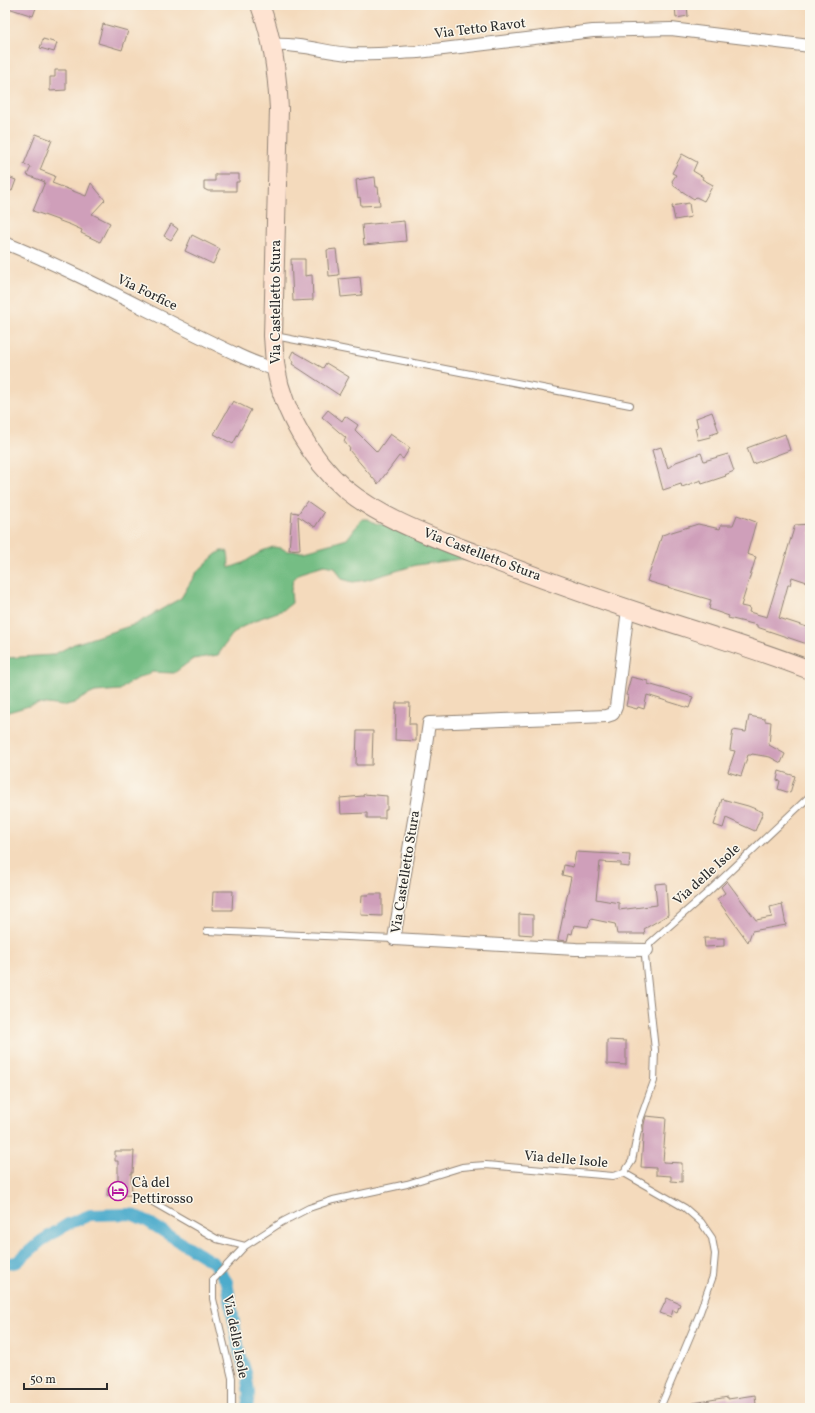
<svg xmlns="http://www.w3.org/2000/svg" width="815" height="1413" font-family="Vollkorn,serif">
	<rect width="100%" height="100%" fill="#fbf7ec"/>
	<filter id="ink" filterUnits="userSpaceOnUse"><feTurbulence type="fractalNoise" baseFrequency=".025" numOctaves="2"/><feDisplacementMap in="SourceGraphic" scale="8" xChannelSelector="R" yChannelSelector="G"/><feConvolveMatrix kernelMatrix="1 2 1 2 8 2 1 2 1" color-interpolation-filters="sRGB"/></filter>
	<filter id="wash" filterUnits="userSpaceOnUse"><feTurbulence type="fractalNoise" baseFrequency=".012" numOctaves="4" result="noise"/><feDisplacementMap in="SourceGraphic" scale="16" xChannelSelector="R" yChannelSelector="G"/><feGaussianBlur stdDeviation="0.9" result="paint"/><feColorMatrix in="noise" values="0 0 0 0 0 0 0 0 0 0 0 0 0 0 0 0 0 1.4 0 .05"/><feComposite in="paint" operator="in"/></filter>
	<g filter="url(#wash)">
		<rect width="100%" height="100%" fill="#f4dabc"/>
		<path fill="#74bd84" stroke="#507458" d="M362 519H368L377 524 389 525 468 558 416 565 366 580 353 582 342 579 335 567 324 565 301 572 293 580 291 591 292 603 283 610 261 618 240 628 231 636 218 655 193 659 174 673 152 672 130 682 120 690 95 692 84 697 74 703 62 706 39 703 5 713V658L53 655 74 644 136 624 181 598 196 573 215 555 221 551H227C230 557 228 562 229 568L243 563 262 551 273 547 281 548 287 551H304L337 542 347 539Z"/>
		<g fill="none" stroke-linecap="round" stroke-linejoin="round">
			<path stroke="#4daccc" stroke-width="12" d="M5 1264 17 1262 41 1241 68 1224 90 1215 131 1214 145 1220 214 1263 227 1282 239 1351 246 1373 249 1393 247 1408"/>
		</g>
		<g id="blocks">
			<path fill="#cf9fba" d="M5 5H37L33 16 5 7Z
				M675 5H687L688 16 676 18Z
				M103 24 128 31 122 50 98 43Z
				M43 39 57 43 54 52 40 48Z
				M55 70H66V90L50 91V77H55Z
				M36 134 52 140 40 170 55 176 52 183 86 196 91 183 105 200 92 214 110 223 100 242 81 233 82 230 71 225 33 211 45 182 27 175 31 167 24 164Z
				M682 154 697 162 693 171 703 177 702 179 713 185 704 201 696 197 694 199 674 186 672 181 676 175 672 173Z
				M215 174H239V182H236V191H208L204 189V181H215Z
				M5 176 16 180 12 191 5 188Z
				M375 177 376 187H378L380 205 361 206 360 197 358 198 356 180Z
				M689 203 691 217 675 220 672 206Z
				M404 221 406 241 364 245 362 225Z
				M171 224 178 229 171 240 164 236Z
				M192 235 220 249 213 264 185 251Z
				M336 249 339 275 329 276 327 250Z
				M291 259H305V276L312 275 313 300 293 301Z
				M360 277 362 295 341 297 339 279Z
				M293 351 323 368 326 363 349 377 339 395 292 364 293 362 290 357Z
				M233 401 251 410 233 444 214 434Z
				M328 410 342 421 345 416 358 425 355 430 377 452 390 434 410 448 403 459 399 456 378 484 349 450 350 449 344 441 346 438 322 417Z
				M712 412 719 432 710 435V437L698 440 695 428 698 427 696 418Z
				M785 434 790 450 753 464 747 448Z
				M661 447 668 468 676 462 701 453 704 461 728 454 734 471 725 475 726 476 702 484 701 480 682 487 681 484 663 490 652 450Z
				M307 501 324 513 315 527 298 516 300 549 289 550 292 512 298 513V514Z
				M737 515 756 522 747 554 756 557 741 606 750 608 749 612 767 617 795 525 810 524V583L792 577 790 585H788L779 618 810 628V645L757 627V625L728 618 729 616 709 609 711 600 647 581 662 535 698 524 720 529 721 525H733Z
				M631 677 648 681V684L693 697 689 708 647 695 644 709 638 707 637 709 626 706 628 696 626 695Z
				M396 703H410L409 724H416V741L395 740Z
				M749 716 765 719V721L771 722 769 745 785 754 781 763 770 757 752 754 751 755H748L741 776 728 772 735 751 730 750 733 730 746 732Z
				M357 731H373L372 765H356Z
				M779 771 795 776 790 793 778 789 780 781 777 780Z
				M364 794 387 796V810H385V818H367V813L341 814 340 798 363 796Z
				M722 799 748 806 763 812 755 831 726 818 723 828 714 825Z
				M576 852 630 855 629 867 621 866V863L600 862 596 899 619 903V910L657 905 655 884 666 883 668 915 644 929 645 934H617L615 924 591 919 588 927 574 925 572 934 569 933 567 941 558 940 571 877 562 875 564 865 573 867Z
				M727 881 756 920 772 917 770 907 782 904 786 925 752 931 748 942 717 899 725 893 721 887Z
				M218 891H233L232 910H212L213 892H218Z
				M369 894H382V916L361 915 362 895H369Z
				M519 914 533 915V935L519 934Z
				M704 938H724V946L705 947Z
				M607 1040 626 1041V1065L607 1064Z
				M646 1116 666 1118 663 1162 682 1163V1182L671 1181V1176L656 1175V1168L641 1167 644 1124Z
				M115 1151H134L133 1173H131L132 1195 107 1196 108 1187 118 1186V1161H115Z
				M667 1298 680 1304 677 1312 673 1310 671 1317 660 1313Z
				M755 1395 756 1405 737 1408H693V1403L728 1397V1399Z"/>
		</g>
	</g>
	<g filter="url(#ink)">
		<use href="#blocks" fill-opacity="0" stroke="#908274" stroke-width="1"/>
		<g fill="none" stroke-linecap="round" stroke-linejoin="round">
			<defs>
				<path id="lane" d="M275 336 630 405
					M207 931 394 939
					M624 1173 685 1208 701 1222 712 1238 715 1254 713 1276 699 1315 660 1408
					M151 1201 217 1239 245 1246
					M232 1408V1378L213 1299V1280L245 1246 282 1222 309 1208 333 1200 407 1184 462 1167 472 1166 486 1165 613 1176 624 1173 632 1161 640 1120 654 1081 655 1050 645 957 650 943 707 893 810 796"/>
				<path id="street" d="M273 45C299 43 324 52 350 54 372 55 395 53 418 52L593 31 671 29 810 46
					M5 243C84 275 157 317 234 353 247 360 262 365 276 370
					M628 609 616 707 613 714 607 716 429 723 422 772 394 939 576 949 647 950"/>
				<path id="secondary" d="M260 5C273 39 277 73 279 109L273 336C274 347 274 358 276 369 283 412 312 460 344 488 380 518 430 536 474 553 533 576 592 597 653 617 705 634 759 650 810 670"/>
			</defs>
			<use href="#lane" stroke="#908274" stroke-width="8"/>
			<use href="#street" stroke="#908274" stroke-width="14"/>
			<use href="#secondary" stroke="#908274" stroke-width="20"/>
			<use href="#lane" stroke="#fff" stroke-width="6"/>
			<use href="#street" stroke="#fff" stroke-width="12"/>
			<use href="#secondary" stroke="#fee3d1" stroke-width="18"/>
		</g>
	</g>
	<defs>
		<symbol id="hotel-ring" viewBox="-11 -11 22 22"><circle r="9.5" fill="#fbf7ec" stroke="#b5179e" stroke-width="1.5"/><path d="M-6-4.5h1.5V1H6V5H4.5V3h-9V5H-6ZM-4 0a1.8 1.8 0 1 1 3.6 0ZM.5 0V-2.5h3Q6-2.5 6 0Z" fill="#b5179e"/></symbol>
	</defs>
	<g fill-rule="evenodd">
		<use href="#hotel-ring" x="107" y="1180" width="22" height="22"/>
	</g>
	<g text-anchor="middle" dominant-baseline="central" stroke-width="3" stroke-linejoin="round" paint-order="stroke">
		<g font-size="14" fill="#2b2b2b" stroke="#fbf7ec">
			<text transform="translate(480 29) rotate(-7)">Via Tetto Ravot</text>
			<text transform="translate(147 293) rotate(26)">Via Forfice</text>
			<text transform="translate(276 302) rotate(-90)">Via Castelletto Stura</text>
			<text transform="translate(482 555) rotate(21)">Via Castelletto Stura</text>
			<text transform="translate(406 872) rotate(-81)">Via Castelletto Stura</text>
			<text transform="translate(707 875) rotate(-42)">Via delle Isole</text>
			<text transform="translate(566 1160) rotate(5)">Via delle Isole</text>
			<text transform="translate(235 1337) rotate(79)">Via delle Isole</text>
		</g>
		<g font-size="14" fill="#2b2b2b" stroke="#fbf7ec" text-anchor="start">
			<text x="132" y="1183">Cà del<tspan x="132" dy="16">Pettirosso</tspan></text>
		</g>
	</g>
	<rect width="815" height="1413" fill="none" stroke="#fbf7ec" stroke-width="20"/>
	<path d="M24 1383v6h83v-6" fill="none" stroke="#2b2b2b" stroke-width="2"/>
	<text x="30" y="1383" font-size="12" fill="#2b2b2b" stroke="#fbf7ec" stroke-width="3" paint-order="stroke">50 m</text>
</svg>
